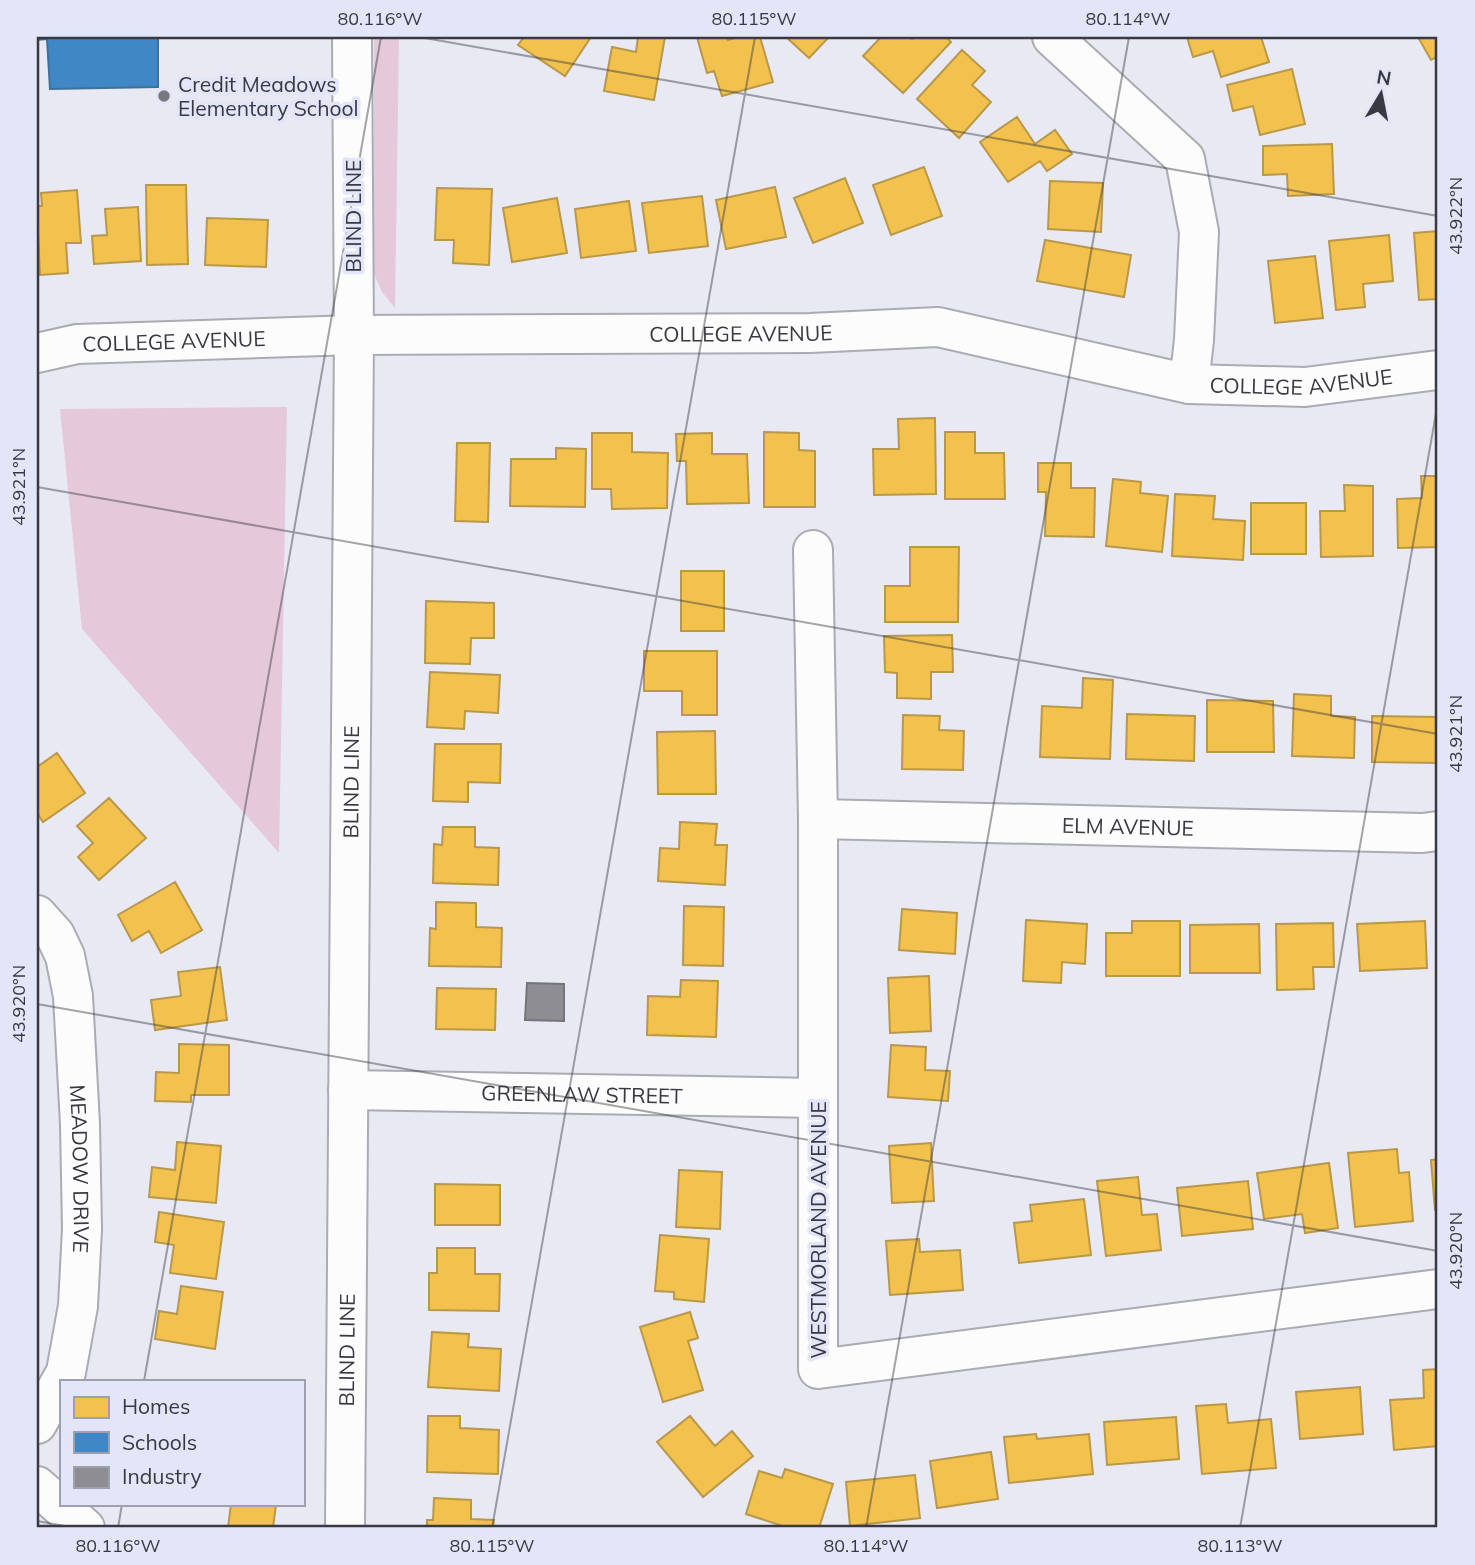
<svg xmlns="http://www.w3.org/2000/svg" width="1475" height="1565" font-family="Mulish,sans-serif">
	<rect width="100%" height="100%" fill="#e8e9f3"/>
	<path fill="#e6c8db" d="M374 37H399L395 308 382 292 374 274Z
		M287 407 279 853 82 629 60 409Z"/>
	<path fill="#f2c14e" stroke="#ba984a" stroke-width="2" d="M524 37H591L565 76 518 45Z
		M638 37H665L654 100 604 91 612 47 636 52Z
		M697 37H727L728 40 739 37H760L773 82 722 96 714 71 707 73Z
		M786 37H829L809 58Z
		M881 37H910L912 39 914 37H946L951 42 903 93 863 56Z
		M1187 37H1261L1269 62 1221 77 1213 51 1193 57Z
		M1418 37H1438V56L1431 60Z
		M962 50 985 71 972 85 991 102 959 138 917 99Z
		M1292 69 1305 124 1260 135 1253 106 1233 111 1227 85Z
		M1017 117 1035 144 1055 130 1072 154 1047 171 1040 161 1008 182 980 142Z
		M1332 144 1334 194 1288 196 1287 174 1263 175V146Z
		M924 167 942 216 891 235 873 185Z
		M845 178 863 223 813 243 794 198Z
		M1050 181 1103 183 1101 232 1048 229Z
		M146 185H186L188 264 147 265Z
		M775 187 786 237 726 249 716 200Z
		M437 188 492 189 489 265 453 263 454 240H435Z
		M77 190 81 243H66L68 273 40 275 37 206H42L41 193Z
		M702 196 708 246 649 253 642 203Z
		M557 198 567 253 512 262 503 208Z
		M629 201 636 251 581 258 575 209Z
		M138 207 141 261 94 264 92 236 107 235 105 209Z
		M207 218 268 220 266 267 205 265Z
		M1438 231V299L1419 300 1414 233Z
		M1389 235 1393 281 1363 284 1365 307 1336 310 1329 241Z
		M1045 240 1131 255 1124 297 1037 281Z
		M1315 256 1323 318 1275 323 1268 261Z
		M935 418 936 494 874 495 873 449H899L898 419Z
		M764 432 799 433V450L815 451V507H764Z
		M945 432H975V453H1004L1005 499H945Z
		M592 433H632V452L668 453 667 508 612 509 611 489H592Z
		M712 433V454H747L749 503 687 504 686 461H677L676 434Z
		M457 443H490L488 522 455 521Z
		M556 448 586 449 585 507 510 506 511 459H556Z
		M1038 463H1071V488H1095L1094 537 1045 536 1046 492H1038Z
		M1421 476H1438V547L1398 548 1397 499 1422 498Z
		M1113 479 1141 482 1140 493 1168 496 1162 552 1106 546Z
		M1344 485 1373 486V556L1321 557 1320 511H1345Z
		M1175 494 1215 496 1213 519 1245 521 1243 560 1172 556Z
		M1251 503H1306V554H1251Z
		M910 547H959L958 622H885V586H910Z
		M681 571H724V631H681Z
		M426 601 494 603V638H471L470 664 425 663Z
		M952 635 953 672H931V699L897 698V673L885 672 884 636Z
		M644 651H717V715H682V691H644Z
		M430 672 500 675 498 713 465 711 464 729 427 727Z
		M1083 678 1113 680 1110 759 1040 757 1042 706 1082 708Z
		M1294 694 1331 696V716L1355 717 1354 758 1292 756Z
		M1207 700 1273 701 1274 752H1207Z
		M1127 714 1195 716 1194 761 1126 759Z
		M903 715 940 716 939 730 964 731 963 770 902 769Z
		M1372 716 1438 717V763L1372 762Z
		M715 731 716 794H658L657 732Z
		M435 744H501L500 783 468 782V802L433 801Z
		M57 753 85 793 43 822 37 813V767Z
		M109 798 146 838 99 880 78 857 93 843 77 826Z
		M680 822 717 824 715 845H727L725 885 658 881 660 848 679 849Z
		M443 827H475V847L499 848 498 885 433 883 434 844 442 845Z
		M175 882 202 930 161 953 149 931 132 941 118 915Z
		M436 902 476 903V927L502 928 501 967 429 966 430 928 436 929Z
		M684 906 724 907 723 966 683 965Z
		M902 909 957 913 955 954 899 950Z
		M1026 920 1087 924 1085 964 1062 962 1061 983 1023 981Z
		M1132 921H1180V976H1106V933H1132Z
		M1425 921 1427 968 1360 971 1357 924Z
		M1333 923 1334 967H1313L1314 989 1277 990 1276 924Z
		M1259 924 1260 973H1190V925Z
		M220 967 227 1020 155 1030 151 1000 181 996 178 972Z
		M929 976 931 1031 890 1033 888 978Z
		M681 980 718 981 716 1037 647 1035 648 996 680 997Z
		M437 988 496 989 495 1030 436 1029Z
		M179 1044 229 1045V1095H191V1102L155 1101 156 1072 179 1073Z
		M891 1045 926 1047 925 1070 950 1071 948 1101 888 1097Z
		M177 1142 221 1146 216 1203 149 1197 152 1167 175 1170Z
		M931 1143 934 1201 892 1203 889 1146Z
		M1397 1149 1399 1173 1409 1172 1413 1221 1355 1227 1348 1153Z
		M1438 1159V1210H1435L1431 1160Z
		M1329 1163 1338 1228 1305 1233 1302 1214 1264 1219 1257 1173Z
		M679 1170 722 1172 720 1229 676 1227Z
		M1138 1177 1142 1215 1157 1214 1161 1250 1106 1256 1097 1181Z
		M1248 1181 1253 1229 1182 1236 1177 1188Z
		M435 1184 500 1185V1225H435Z
		M1084 1199 1091 1255 1019 1263 1014 1223 1032 1221 1030 1205Z
		M159 1212 224 1222 216 1279 170 1273 174 1245 155 1242Z
		M660 1235 709 1239 704 1302 674 1299V1292L655 1291Z
		M919 1239 920 1252 960 1250 963 1290 890 1295 886 1241Z
		M437 1248H475V1274H500L499 1311 429 1310V1273H437Z
		M181 1286 223 1292 215 1349 155 1339 159 1311 177 1314Z
		M690 1312 698 1338 688 1341 703 1390 663 1402 640 1327Z
		M432 1332 469 1334 468 1347 501 1349 499 1391 428 1387Z
		M1438 1369V1446L1394 1450 1390 1400 1424 1398 1423 1370Z
		M1360 1387 1363 1434 1300 1439 1296 1392Z
		M1226 1404 1228 1423 1271 1419 1276 1468 1202 1474 1196 1406Z
		M428 1416H460V1428L499 1430 498 1474 427 1472Z
		M690 1416 715 1446 732 1431 753 1456 703 1497 657 1442Z
		M1176 1417 1179 1459 1107 1465 1104 1422Z
		M1036 1434 1037 1439 1089 1434 1093 1474 1009 1483 1004 1437Z
		M991 1452 998 1499 937 1508 930 1461Z
		M785 1469 833 1484 819 1528H789L746 1514 759 1471 782 1478Z
		M915 1475 920 1518 850 1526 846 1482Z
		M434 1498 471 1500V1519L494 1520 493 1528H427V1520H433Z
		M231 1504H276L273 1528H228Z"/>
	<path fill="#3f88c5" stroke="#3d709d" stroke-width="2" d="M37 37H158V87L50 89 47 39 37 40Z"/>
	<path fill="#8d8d92" stroke="#74747a" stroke-width="2" d="M527 983 564 984V1021L525 1020Z"/>
	<g fill="none" stroke-linecap="round" stroke-linejoin="round">
		<defs>
			<g id="minor">
				<path d="M1052 37 1185 159 1199 232 1194 340 1189 384"/>
				<path id="s1" d="M37 353 77 344 354 335 810 333 938 327 1189 384 1305 387 1438 370"/>
				<path d="M813 550 818 819V1369L1438 1289"/>
				<path id="s2" d="M818 819 1422 833 1438 831"/>
				<path id="s3" d="M37 915 55 935 65 956 73 996 80 1124 82 1229 78 1306 66 1372 37 1424"/>
				<path id="s4" d="M348 1090 817 1098"/>
				<path d="M37 1486 85 1528"/>
				<path id="s5" d="M345 1528 354 335 352 37"/>
			</g>
		</defs>
		<use href="#minor" stroke="#aaabb3" stroke-width="42"/>
		<use href="#minor" stroke="#fcfcfd" stroke-width="38"/>
	</g>
	<path fill="none" stroke="#383941" stroke-width="2" stroke-opacity="0.45" d="M419 37 1438 216M37 487 1438 734M37 1004 1438 1251M144 1381 381 37M37 1521 76 1528M118 1528 122 1504M492 1528 755 37M866 1528 1129 37M1240 1528 1438 402"/>
	<circle fill="#76777f" stroke="#e3e5f8" stroke-width="2.5" cx="164" cy="96" r="7"/>
	<g text-anchor="middle" dominant-baseline="central" stroke-width="7" stroke-linejoin="round" paint-order="stroke">
		<g font-size="21" fill="#383941" stroke="#e3e5f8" text-anchor="start">
			<text x="178" y="84">Credit Meadows<tspan x="178" dy="24">Elementary School</tspan></text>
		</g>
		<g font-size="21" fill="#383941" stroke="#e3e5f8">
			<text transform="translate(353 216) rotate(-90)">BLIND LINE</text>
			<text stroke="none"><textPath href="#s1" startOffset="705">COLLEGE AVENUE</textPath></text>
			<text stroke="none"><textPath href="#s1" startOffset="138">COLLEGE AVENUE</textPath></text>
			<text stroke="none"><textPath href="#s1" startOffset="1272">COLLEGE AVENUE</textPath></text>
			<text stroke="none"><textPath href="#s5" startOffset="746">BLIND LINE</textPath></text>
			<text stroke="none"><textPath href="#s2" startOffset="310">ELM AVENUE</textPath></text>
			<text stroke="none"><textPath href="#s4" startOffset="234">GREENLAW STREET</textPath></text>
			<text stroke="none"><textPath href="#s3" startOffset="264">MEADOW DRIVE</textPath></text>
			<text transform="translate(818 1230) rotate(-90)">WESTMORLAND AVENUE</text>
			<text stroke="none"><textPath href="#s5" startOffset="178">BLIND LINE</textPath></text>
		</g>
	</g>
	<rect width="1475" height="1565" fill="none" stroke="#e3e5f8" stroke-width="77"/>
	<rect x="60" y="1380" width="245" height="126" fill="#e3e5f8" stroke="#9fa0af" stroke-width="2"/>
	<rect x="74" y="1397" width="35" height="21" fill="#f2c14e" stroke="#9fa0af" stroke-width="2"/>
	<text x="122" y="1414" font-size="21" fill="#383941">Homes</text>
	<rect x="74" y="1432" width="35" height="21" fill="#3f88c5" stroke="#9fa0af" stroke-width="2"/>
	<text x="122" y="1450" font-size="21" fill="#383941">Schools</text>
	<rect x="74" y="1467" width="35" height="21" fill="#8d8d92" stroke="#9fa0af" stroke-width="2"/>
	<text x="122" y="1484" font-size="21" fill="#383941">Industry</text>
	<g transform="translate(1381 94) rotate(10)" stroke="#e3e5f8" stroke-width="5" paint-order="stroke">
	<path d="M0-5L12 26L0 18L-12 26Z" fill="#383941"/>
	<text y="-10" font-size="19" font-weight="bold" text-anchor="middle" fill="#383941">N</text>
	</g>
	<rect x="38" y="38" width="1398" height="1488" fill="none" stroke="#383941" stroke-width="2.5"/>
	<g font-size="18" text-anchor="middle" fill="#383941">
		<text x="380" y="25">80.116°W</text>
		<text x="754" y="25">80.115°W</text>
		<text x="1128" y="25">80.114°W</text>
		<text transform="translate(1456 216) rotate(-90)" y="6">43.922°N</text>
		<text transform="translate(19 487) rotate(-90)" y="6">43.921°N</text>
		<text transform="translate(1456 734) rotate(-90)" y="6">43.921°N</text>
		<text transform="translate(19 1004) rotate(-90)" y="6">43.920°N</text>
		<text transform="translate(1456 1251) rotate(-90)" y="6">43.920°N</text>
		<text x="118" y="1552">80.116°W</text>
		<text x="492" y="1552">80.115°W</text>
		<text x="866" y="1552">80.114°W</text>
		<text x="1240" y="1552">80.113°W</text>
	</g>
</svg>
